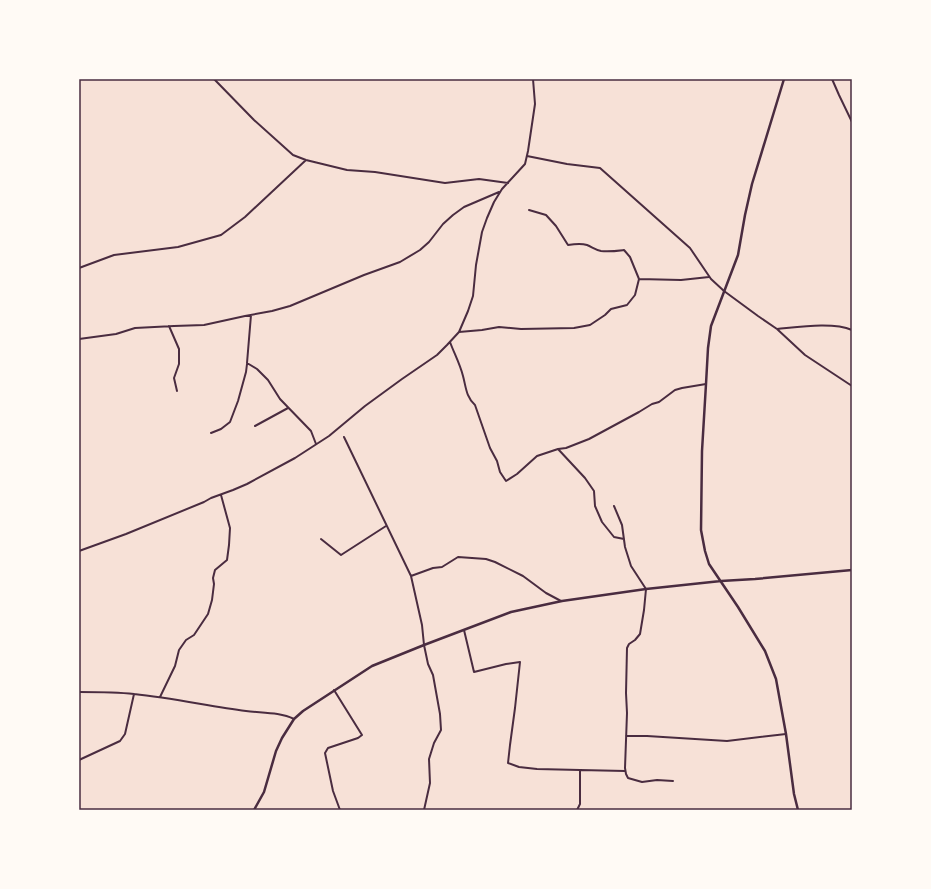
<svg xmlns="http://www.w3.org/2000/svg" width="931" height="889" font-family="'Titillium Web',sans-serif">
	<rect width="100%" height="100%" fill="#f7e1d7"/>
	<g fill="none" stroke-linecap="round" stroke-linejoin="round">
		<path stroke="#4a2c40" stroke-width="2" d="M189 79H190
			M214 79 254 120 293 155 306 160 347 170 375 172 445 183 479 179 508 183
			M832 79 839 95 852 122
			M527 156 567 164 600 168 690 248 711 279 724 291 758 316 777 329 805 355 852 386
			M529 210 546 215 556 226 568 245C574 244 581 243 587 245 592 247 596 250 601 251 609 252 616 251 624 250L630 257 639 279 681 280 709 277
			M79 268 114 255 178 247 221 235 245 217 306 160
			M251 315 247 363 257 369 268 380 280 399 311 431 316 444
			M169 326 179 349V364L174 378 177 391
			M777 329C799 327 833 322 852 330
			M459 332 482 330 499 327 521 329 574 328 590 325 605 315 611 309 627 305 635 295 639 279
			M79 339 116 334 135 328 174 326 204 325 245 316 272 311 290 306 364 275 400 262 420 250 429 242 443 224 453 215 464 207 499 192
			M450 342C454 353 460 364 463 376 466 387 466 397 475 405L490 448 497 461 500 472 506 481 517 474 537 456 558 449 566 448 589 439 639 412 652 404 659 402 675 390 682 388 706 384
			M255 426 288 408
			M211 433 221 429 230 422 238 401 246 372 247 364
			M344 437 411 576 422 625 424 645 428 664 433 675 440 714 441 730 434 743 429 759 430 783 424 810
			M558 449 585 478 594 491 595 506 602 522 614 537 624 539
			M614 506 622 525 625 547 631 566 646 589 644 610 640 634 635 640 629 644 627 648 626 693 627 713 625 768 626 774 628 778 642 782 657 780 673 781
			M321 539 341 555 386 526
			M79 551 126 534 204 502 211 498 233 490 247 484 295 458 329 436 365 406 402 379 437 355 447 345 459 332 468 311 473 296 476 265 482 232 487 218 494 202 502 189 525 164 528 151 535 104 533 79
			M411 576 433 568 442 567 458 557 486 559 495 562 523 576 546 593 561 601
			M464 630 474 672 506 664 520 662 515 708 510 745 508 763 519 767 537 769 580 770 625 771
			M334 690 362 735 358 738 328 748 325 753 333 791 340 810
			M79 692C97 692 116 692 134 694 172 698 209 706 246 711 262 713 280 712 294 719
			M160 697 175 666 179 650 186 640 194 635 208 614 212 600 214 584 213 578 215 570 227 560 229 545 230 528 221 495
			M626 736H647L727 741 786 734
			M79 760 120 741 125 734 134 694
			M577 810 580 804V770"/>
		<path stroke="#4a2c40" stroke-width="2.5" d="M784 79 752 184 745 215 738 255 711 326 708 348 706 384 702 451 701 530 705 551 709 564 738 607 765 651 776 679 786 734 794 794 798 810
			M254 810 264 792 276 751 282 738 294 719 303 711 372 666 424 645 511 612 562 601 646 589 721 581 755 579 852 570"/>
	</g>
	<rect width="931" height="889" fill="none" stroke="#fffaf5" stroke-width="160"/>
	<rect x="80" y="80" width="771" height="729" fill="none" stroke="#4a2c40" stroke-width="1.5"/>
</svg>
